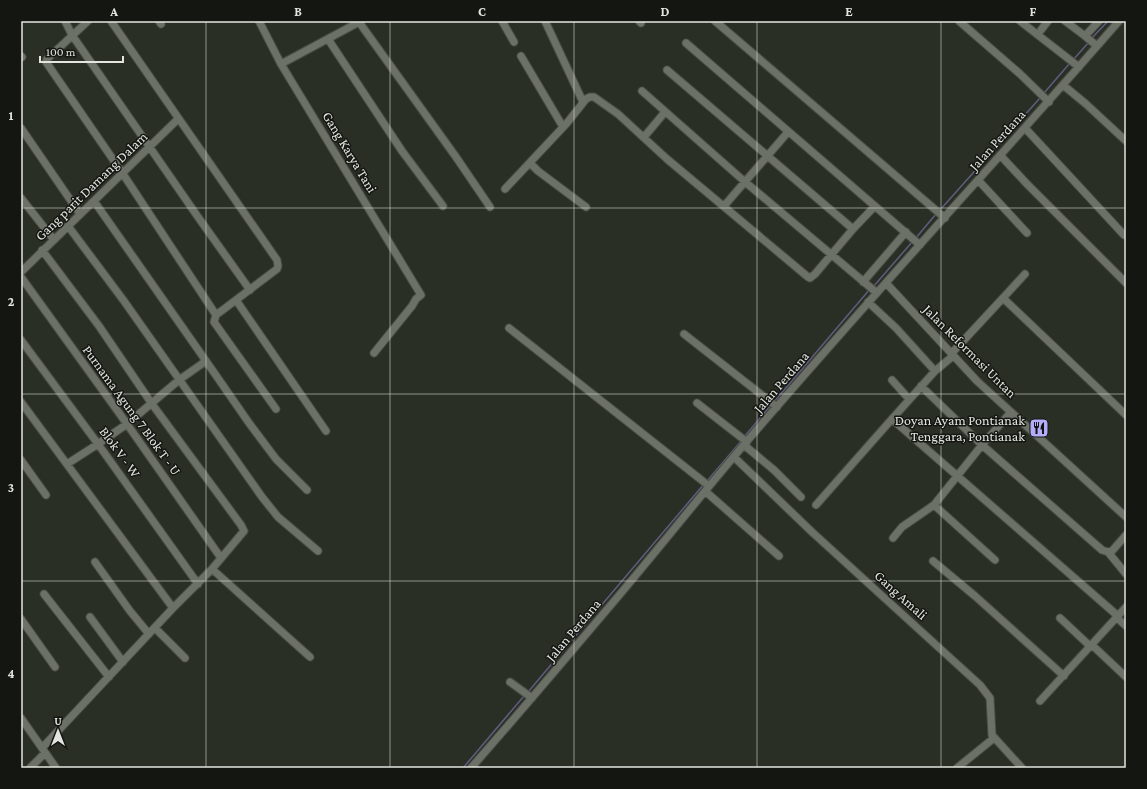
<svg xmlns="http://www.w3.org/2000/svg" width="1147" height="789" font-family="'Crimson Pro',serif">
	<rect width="100%" height="100%" fill="#2a2f26"/>
	<g fill="none" stroke-linecap="round" stroke-linejoin="round">
		<path stroke="#5f5d80" stroke-width="1.5" d="M1091 39 1108 21
			M1073 60 1089 42
			M1044 93 1070 63
			M940 210 1040 98
			M915 239 936 214
			M873 287 913 241
			M774 402 870 289
			M744 437 771 405
			M707 481 742 440
			M528 692 704 484
			M463 768 524 696"/>
		<defs>
			<path id="minor" d="M65 21 72 35 198 217 250 290
				M88 21 47 59 46 62 123 174 216 315 214 322 276 409
				M111 21 277 260 278 266 277 269 216 315
				M159 21 161 24
				M259 21 281 64 421 295 416 299 412 306 374 353
				M502 21 514 42
				M545 21 583 102
				M639 21 641 23
				M715 21 945 218
				M959 21 1019 73 1049 102
				M1020 21 1079 67
				M1065 21 1085 36 1099 21
				M359 22 456 157 490 207
				M1041 30 1048 21
				M1085 36 1097 46
				M328 39 402 151 443 206
				M686 43 920 245
				M21 56 22 57
				M521 56 563 127
				M281 64 361 21
				M667 70 853 229
				M1063 85 1086 104 1126 141
				M642 91 744 181 877 293
				M21 128 80 214
				M1025 128 1124 235
				M644 137 665 112
				M1000 155 1027 184 1126 283
				M530 163 538 171 586 207
				M978 180 1027 233
				M505 189 567 123 586 99 590 97H594L618 114 667 159 808 277 810 278 815 274 853 229 874 207
				M21 198 54 240
				M94 201 206 361
				M724 206 788 132
				M68 226 124 301 262 497 278 517 318 551
				M21 272 178 119
				M21 277 127 424 221 558
				M863 282 906 232
				M886 283 977 381 1126 517
				M1003 298 1025 274
				M236 300 326 431
				M868 302 896 328 935 371
				M509 328 709 486
				M684 334 777 407
				M21 340 98 444 198 584
				M951 354 1003 298 1126 415
				M953 356 935 371 892 419 1118 616
				M892 380 909 399
				M921 386 982 445 1102 550 1108 552 1112 551 1126 535
				M21 402 173 608
				M697 403 747 442
				M744 445 774 470 801 497
				M734 457 812 532 980 685 990 698 992 735 1022 768
				M21 460 46 495
				M67 464 98 444 127 424 179 380 206 361 249 423 276 459 307 490
				M705 491 779 556
				M816 505 892 419
				M893 538 902 527 934 505
				M1108 552 1126 574
				M995 560 934 505 982 445 1011 412
				M933 561 975 596 1064 676
				M95 562 130 611 149 634
				M212 569 310 657
				M44 594 109 677
				M90 617 123 662
				M1116 617 1126 626
				M1060 618 1091 647
				M21 619 55 667
				M155 628 185 658
				M1092 645 1126 677
				M510 682 532 698
				M1040 701 1126 607
				M21 718 56 768
				M42 748 173 608 212 569 244 531 241 525 152 404 99 326 42 250
				M30 768 45 753
				M471 768C516 717 560 665 604 613 647 563 688 511 731 460 857 311 991 168 1119 21
				M957 768 994 738"/>
		</defs>
		<use href="#minor" stroke="#494d45" stroke-width="9"/>
		<use href="#minor" stroke="#6b7166" stroke-width="7"/>
	</g>
	<path fill="none" stroke="#e3e6e0" stroke-width="1" stroke-opacity="0.55" d="M206 21V768M390 21V768M574 21V768M757 21V768M941 21V768M21 208H1126M21 394H1126M21 581H1126"/>
	<defs>
		<symbol id="restaurant-square" viewBox="-11 -11 22 22"><rect x="-9" y="-9" width="18" height="18" rx="4" fill="#b2adf9" stroke="#141612"/><path d="M-5-6h1v4h1v-4h1v4h1v-4h1v5L-1.5 .5V6h-2V.5L-5-1ZM5-6V6H3V1.5H1.5Q1.5-4 5-6Z" fill="#111"/></symbol>
	</defs>
	<g fill-rule="evenodd">
		<use href="#restaurant-square" x="1028" y="417" width="22" height="22"/>
	</g>
	<g text-anchor="middle" dominant-baseline="central" stroke-width="3" stroke-linejoin="round" paint-order="stroke">
		<g font-size="14" fill="#e3e6e0" stroke="#141612">
			<text transform="translate(997 140) rotate(-48)">Jalan Perdana</text>
			<text transform="translate(350 152) rotate(59)">Gang Karya Tani</text>
			<text transform="translate(91 186) rotate(-44)">Gang parit Damang Dalam</text>
			<text transform="translate(970 351) rotate(45)">Jalan Reformasi Untan</text>
			<text transform="translate(781 382) rotate(-49)">Jalan Perdana</text>
			<text transform="translate(132 410) rotate(54)">Purnama Agung 7 Blok T - U</text>
			<text transform="translate(120 452) rotate(54)">Blok V - W</text>
			<text transform="translate(901 595) rotate(42)">Gang Amali</text>
			<text transform="translate(573 630) rotate(-50)">Jalan Perdana</text>
		</g>
		<g font-size="14" fill="#e3e6e0" stroke="#141612" text-anchor="end">
			<text x="1025" y="420">Doyan Ayam Pontianak<tspan x="1025" dy="16">Tenggara, Pontianak</tspan></text>
		</g>
	</g>
	<rect width="1147" height="789" fill="none" stroke="#141612" stroke-width="44"/>
	<g transform="translate(58 731)" stroke="#141612" stroke-width="3" paint-order="stroke">
	<path d="M0-3L7 15L0 10L-7 15Z" fill="#e3e6e0"/>
	<text y="-6" font-size="11" font-weight="bold" text-anchor="middle" fill="#e3e6e0">U</text>
	</g>
	<path d="M40 56v6h83v-6" fill="none" stroke="#e3e6e0" stroke-width="2"/>
	<text x="46" y="56" font-size="12" fill="#e3e6e0" stroke="#141612" stroke-width="3" paint-order="stroke">100 m</text>
	<rect x="22" y="22" width="1103" height="745" fill="none" stroke="#e3e6e0" stroke-width="1.5"/>
	<g font-size="13" text-anchor="middle" font-weight="bold" fill="#e3e6e0">
		<text x="114" y="16">A</text>
		<text x="298" y="16">B</text>
		<text x="482" y="16">C</text>
		<text x="665" y="16">D</text>
		<text x="849" y="16">E</text>
		<text x="1033" y="16">F</text>
		<text x="11" y="120">1</text>
		<text x="11" y="306">2</text>
		<text x="11" y="492">3</text>
		<text x="11" y="678">4</text>
	</g>
</svg>
